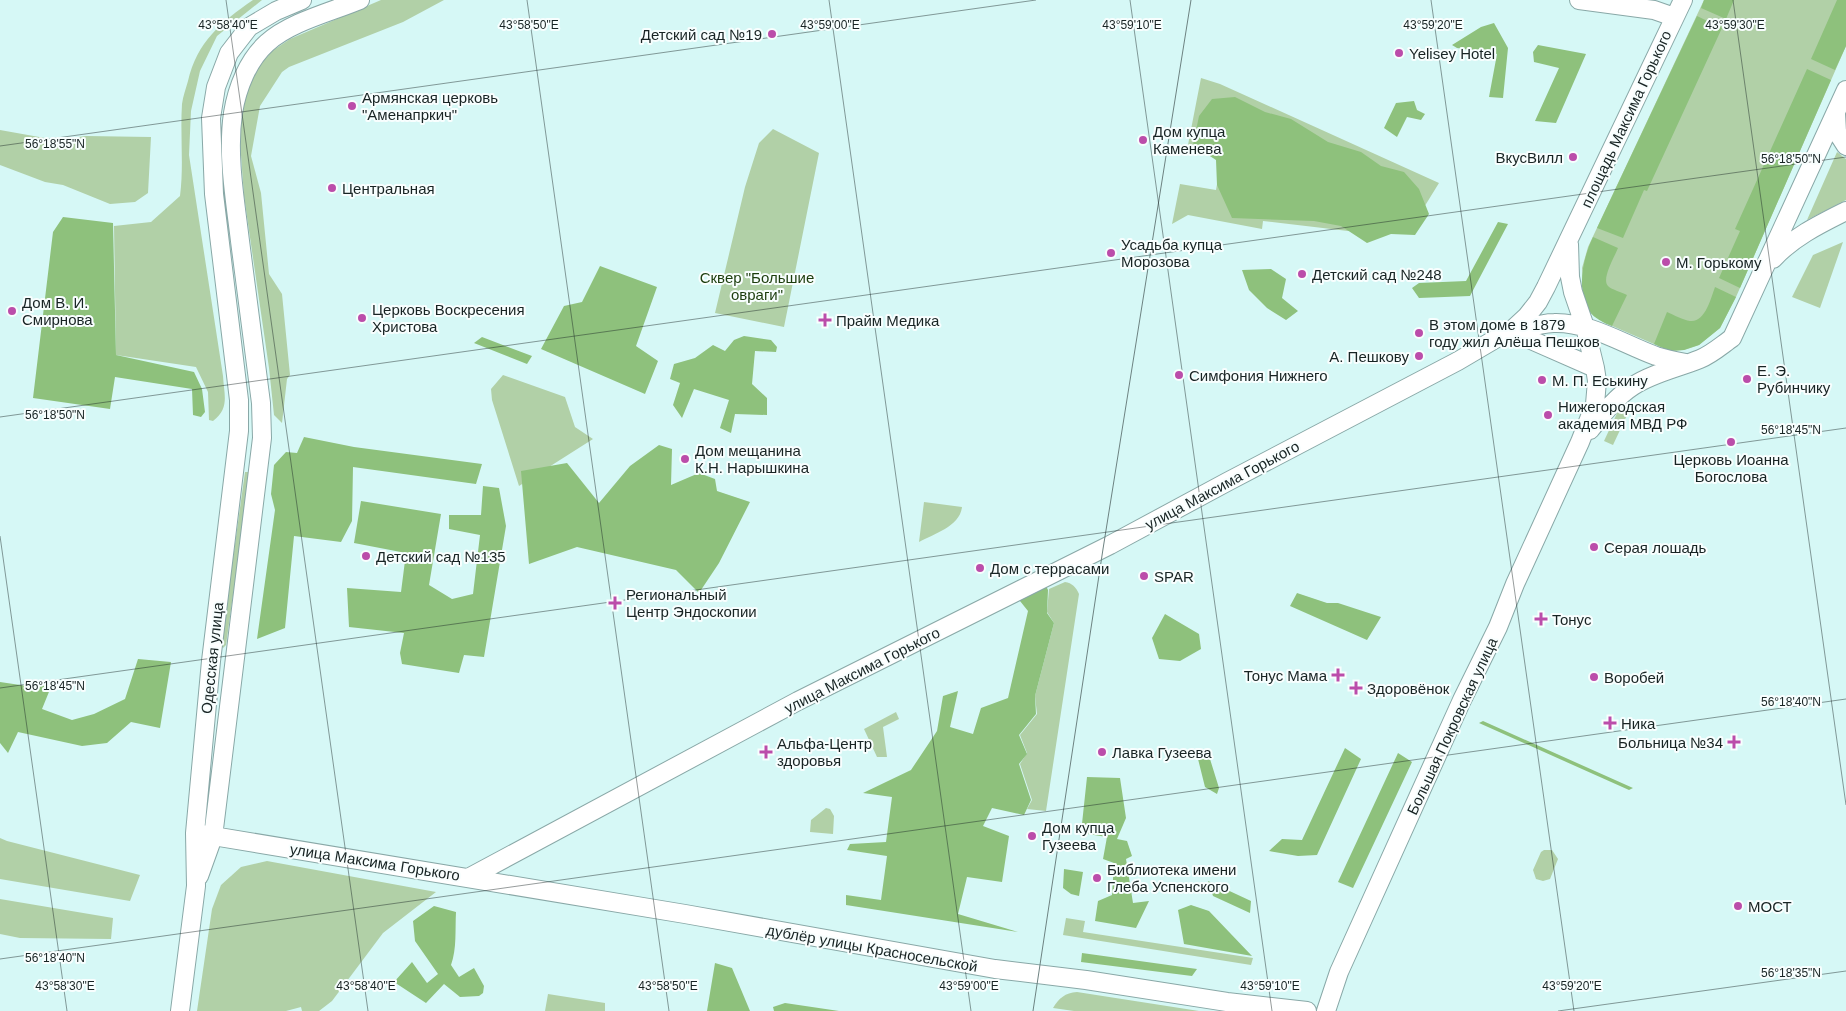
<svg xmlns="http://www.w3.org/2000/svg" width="1846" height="1011" font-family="Helvetica,sans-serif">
	<rect width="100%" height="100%" fill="#d6f8f6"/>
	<path fill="#b1d0a7" d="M253 0H262L217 36 200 71 191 111 189 155 223 376C224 395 230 408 213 421L209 420 208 392 196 367 116 355 114 226 151 222 180 196C184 165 180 135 182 104 183 96 186 88 188 81 197 42 221 22 253 0Z
		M381 0H444L403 22 289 67 282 72 260 106 251 156 261 193 269 274 282 294 290 375 287 379 282 423 274 415 269 368 244 196 239 128 241 108 248 87 260 65 272 51 290 39Z
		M1704 0H1846V46L1736 297 1720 328 1699 345 1684 350 1670 351 1603 322 1589 311 1584 295 1582 268 1588 247Z
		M1201 78 1220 84 1439 183 1418 217 1348 231 1263 221 1262 229 1188 215 1172 224 1180 184 1216 190 1222 156 1187 150Z
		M773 129 819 153 784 327 715 313 745 187 759 143Z
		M0 130 56 140 86 136 151 137 148 193 135 202 110 204 63 185 45 182 0 165Z
		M1837 152 1846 159V200L1807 220Z
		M1843 242 1820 308 1792 297 1813 255Z
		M503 375 565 397 575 427 593 439 519 486 492 400 491 389Z
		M1619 409 1628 413 1613 445 1604 441Z
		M245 472H248L250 475 226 645 223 648 221 645Z
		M924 502 962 507C960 526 934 534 919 542Z
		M1065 582C1072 583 1076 587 1079 594L1046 811 1027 809 1032 800 1020 764 1027 753 1020 735 1037 714 1035 696 1054 623 1047 612 1049 589Z
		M896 712 899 719 883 727 887 757H877L864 729Z
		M826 808 830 809 834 816 833 834 810 832 811 820Z
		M0 838 7 841 140 875 130 901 0 879Z
		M1544 850H1552L1558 859 1550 879 1543 881 1536 879 1533 870 1541 852Z
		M267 861 436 892 383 933 332 1001 319 1011H302L301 1007 286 1011H197L212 909 221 885 241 867Z
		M0 899 113 918 111 939 20 938 0 934Z
		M1066 918 1085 921 1083 932 1253 958 1251 965 1063 935Z
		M1077 992 1199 1011H1074L1053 1008C1059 998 1065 993 1077 992Z
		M548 994 605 1003V1011H545Z"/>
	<path fill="#8ec17c" d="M1704 0H1734L1726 19 1701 8Z
		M1837 0H1846V46L1835 70 1811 59Z
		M1697 16 1722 28 1647 191 1644 190 1623 238 1597 228Z
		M1494 23 1508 48 1503 98 1489 97 1497 54 1457 48 1452 45 1481 27Z
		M1538 45 1586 54 1556 123 1535 121 1559 68 1534 62 1533 52Z
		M1807 69 1831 80 1740 288 1719 278 1740 231 1735 229Z
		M1235 97 1265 112 1291 119 1328 142 1361 152 1381 166 1404 172 1419 189 1429 214 1415 235 1391 234 1367 243 1341 226 1314 221 1232 218 1217 185 1216 160 1193 145 1199 116 1212 99Z
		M1414 101 1417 110 1425 114 1421 120 1407 117 1397 137 1384 128 1396 103Z
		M63 217 113 223 116 355 194 372 202 389 205 412 201 417 193 415 192 389 115 377 110 409 33 398 53 232Z
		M1498 222 1508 224 1470 296 1419 298 1412 288 1419 283 1466 281Z
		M1593 237 1618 248C1615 256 1601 279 1608 286 1612 290 1622 292 1627 295L1612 326C1604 323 1594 318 1589 311 1576 289 1583 258 1593 237Z
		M600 266 657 287 636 346 658 361 645 394 541 349 564 306 582 302Z
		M1271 269 1286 279 1282 298 1298 311 1286 320 1267 308 1249 290 1242 270Z
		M1715 287 1736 297 1720 328 1699 345 1684 350 1670 351 1654 344 1667 312C1674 315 1683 320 1690 321 1705 323 1711 298 1715 287Z
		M744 336 771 340 777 347 776 352 755 351 752 384 767 398V415L735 414 731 433 720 428 729 400 694 389 682 418 673 405 680 383 670 379 674 364 695 358 713 345 725 351 734 340Z
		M482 337 532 356 527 364 474 343Z
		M304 437 354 447 482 464 476 484 353 467 352 521 341 542 294 536 285 628 257 639 275 510 271 494 274 465 286 452 297 453Z
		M659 445 672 449 671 485 699 473 715 479 717 491 750 502 719 563 699 593 676 570 577 547 529 564 521 471 567 463 599 503 630 466Z
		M483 486 499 488 506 526 484 657 464 655 459 673 402 664 400 653 404 633 349 627 347 588 401 592 406 553 354 543 361 501 441 514 429 585 452 599 473 594 480 535 449 529V515H481Z
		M1044 582 1048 590 1047 613 1054 623 1035 696 1036 714 1019 735 1027 754 1019 764 1031 800 1024 815 992 808 983 826 1009 836 1002 882 967 877 958 914 1018 932 846 905V895L881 900 887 856 847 850 850 844 886 842 892 797 863 793 911 770 937 731 943 696 958 691 950 727 973 734 981 708 1008 698 1028 611 1016 596Z
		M1297 593 1327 603H1338L1381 617 1367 640 1290 606Z
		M1165 614 1199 634 1201 649 1180 661 1159 659 1152 638Z
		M138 659 171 662 160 728 131 722 107 743 82 746 18 732 8 753 0 743V682L27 686 53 682 42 709 72 720 94 714 125 699Z
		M1483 721 1633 788 1629 790 1479 723Z
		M1345 748 1361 759 1317 855 1298 856 1269 851 1282 839 1302 840Z
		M1398 753 1412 762 1353 888 1338 882Z
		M1198 759H1210L1219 788 1217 794 1205 787Z
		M1087 777 1120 778 1126 818 1117 839 1127 841 1132 856 1126 859 1133 903 1149 901 1136 928 1095 921 1098 901 1112 895 1114 863 1103 859 1107 837 1081 833Z
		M1064 869 1083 872 1079 896 1071 894 1063 888Z
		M1208 881 1251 901 1250 913 1213 896Z
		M1191 905 1209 911 1252 956 1184 944 1178 910Z
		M434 906 456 912C455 929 457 949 451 965L459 977 474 968 484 986 483 993 479 996 460 997 444 984 426 1003 394 982 412 962 427 983 438 974 415 941 413 921Z
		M1082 953 1197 969 1192 976 1081 962Z
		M715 963 732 968 750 1011H707Z
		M785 1003 839 1011H774L773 1007Z"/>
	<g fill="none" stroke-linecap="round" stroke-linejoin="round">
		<defs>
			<path id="secondary" d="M1579 0 1654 10 1674 17
				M1836 114 1837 132 1846 146
				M1773 259C1793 237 1820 224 1846 211
				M1512 333C1526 329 1539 323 1554 323 1590 322 1623 344 1656 356 1666 359 1676 361 1686 363
				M1515 333 1595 368
				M1590 430C1603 414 1616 397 1633 386 1653 373 1678 368 1700 359 1712 354 1722 345 1732 338L1846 90
				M195 833 685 914 995 969 1086 980 1227 1002 1307 1011
				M199 876 213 837 262 438 261 403C254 349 247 295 240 241 235 199 227 155 233 113 237 88 248 60 267 43 290 22 331 12 360 0
				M470 877 798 701 1110 545 1227 482 1458 361 1514 328 1527 316 1538 302 1546 287 1683 0
				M180 1011 196 886 195 833 211 661 239 431V400L214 194 211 118 216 87 229 53 249 27 276 11 302 0
				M1326 1011 1339 972 1462 700 1498 627 1515 584 1580 442 1595 404 1597 381 1595 368 1585 327 1573 292 1570 277 1569 244"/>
		</defs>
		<use href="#secondary" stroke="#89a8a7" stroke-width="20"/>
		<use href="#secondary" stroke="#fff" stroke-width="18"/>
		<path stroke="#6d8281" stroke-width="1" d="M1033 1011 1103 549 1191 0"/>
	</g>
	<path fill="none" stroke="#182424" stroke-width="1" stroke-opacity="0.45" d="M226 0 368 1011M527 0 669 1011M829 0 971 1011M1130 0 1272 1011M1431 0 1574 1011M1733 0 1846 805M0 146 1036 0M0 417 1846 157M0 536 67 1011M0 688 1846 428M0 959 1846 699M1558 1011 1846 971"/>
	<g fill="#bb4daa" stroke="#f8fefe" stroke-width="2">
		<circle cx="772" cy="34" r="5"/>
		<circle cx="1399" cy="53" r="5"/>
		<circle cx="352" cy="106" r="5"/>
		<circle cx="1143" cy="140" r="5"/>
		<circle cx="1573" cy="157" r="5"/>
		<circle cx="332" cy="188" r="5"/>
		<circle cx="1111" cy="253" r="5"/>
		<circle cx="1666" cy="262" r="5"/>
		<circle cx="1302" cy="274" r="5"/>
		<circle cx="12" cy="311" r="5"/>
		<circle cx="362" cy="318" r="5"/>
		<path d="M822.5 312.5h5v5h5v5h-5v5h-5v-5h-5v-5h5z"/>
		<circle cx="1419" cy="333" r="5"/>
		<circle cx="1419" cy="356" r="5"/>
		<circle cx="1179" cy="375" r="5"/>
		<circle cx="1747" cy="379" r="5"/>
		<circle cx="1542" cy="380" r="5"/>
		<circle cx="1548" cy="415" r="5"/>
		<circle cx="1731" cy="442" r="5"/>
		<circle cx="685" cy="459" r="5"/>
		<circle cx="1594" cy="547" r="5"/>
		<circle cx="366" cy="556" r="5"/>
		<circle cx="980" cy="568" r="5"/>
		<circle cx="1144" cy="576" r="5"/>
		<path d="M612.5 595.5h5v5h5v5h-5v5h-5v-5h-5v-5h5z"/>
		<path d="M1538.5 611.5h5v5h5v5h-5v5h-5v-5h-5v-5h5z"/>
		<path d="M1335.5 667.5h5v5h5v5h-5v5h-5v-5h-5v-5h5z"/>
		<circle cx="1594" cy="677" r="5"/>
		<path d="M1353.5 680.5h5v5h5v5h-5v5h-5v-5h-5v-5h5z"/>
		<path d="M1607.5 715.5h5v5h5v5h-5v5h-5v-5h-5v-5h5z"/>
		<path d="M1731.5 734.5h5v5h5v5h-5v5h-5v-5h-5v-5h5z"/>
		<path d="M763.5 744.5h5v5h5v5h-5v5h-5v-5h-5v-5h5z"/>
		<circle cx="1102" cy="752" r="5"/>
		<circle cx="1032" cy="836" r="5"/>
		<circle cx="1097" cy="878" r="5"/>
		<circle cx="1738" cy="906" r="5"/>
	</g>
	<g text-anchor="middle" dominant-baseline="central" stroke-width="4" stroke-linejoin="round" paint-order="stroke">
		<g font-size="15" fill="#182424" stroke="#f8fefe" text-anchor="start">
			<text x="762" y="34" text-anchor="end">Детский сад №19</text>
			<text x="1409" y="53">Yelisey Hotel</text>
			<text x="362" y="97">Армянская церковь<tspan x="362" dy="17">"Аменапркич"</tspan></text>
			<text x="1153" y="131">Дом купца<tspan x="1153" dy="17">Каменева</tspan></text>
			<text x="1563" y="157" text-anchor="end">ВкусВилл</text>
			<text x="342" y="188">Центральная</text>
			<text x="1121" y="244">Усадьба купца<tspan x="1121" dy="17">Морозова</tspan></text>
			<text x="1676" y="262">М. Горькому</text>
			<text x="1312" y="274">Детский сад №248</text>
			<text x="22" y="302">Дом В. И.<tspan x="22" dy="17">Смирнова</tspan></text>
			<text x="372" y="309">Церковь Воскресения<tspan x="372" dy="17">Христова</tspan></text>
			<text x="836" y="320">Прайм Медика</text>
			<text x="1429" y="324">В этом доме в 1879<tspan x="1429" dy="17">году жил Алёша Пешков</tspan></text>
			<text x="1409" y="356" text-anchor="end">А. Пешкову</text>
			<text x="1757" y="370">Е. Э.<tspan x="1757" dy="17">Рубинчику</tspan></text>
			<text x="1189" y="375">Симфония Нижнего</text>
			<text x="1552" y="380">М. П. Еськину</text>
			<text x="1558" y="406">Нижегородская<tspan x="1558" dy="17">академия МВД РФ</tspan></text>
			<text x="695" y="450">Дом мещанина<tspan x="695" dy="17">К.Н. Нарышкина</tspan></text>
			<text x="1731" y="459" text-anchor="middle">Церковь Иоанна<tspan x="1731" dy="17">Богослова</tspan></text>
			<text x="1604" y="547">Серая лошадь</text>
			<text x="376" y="556">Детский сад №135</text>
			<text x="990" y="568">Дом с террасами</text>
			<text x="1154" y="576">SPAR</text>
			<text x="626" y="594">Региональный<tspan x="626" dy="17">Центр Эндоскопии</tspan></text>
			<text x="1552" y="619">Тонус</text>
			<text x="1327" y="675" text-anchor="end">Тонус Мама</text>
			<text x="1604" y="677">Воробей</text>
			<text x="1367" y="688">Здоровёнок</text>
			<text x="1621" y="723">Ника</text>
			<text x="1723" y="742" text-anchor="end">Больница №34</text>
			<text x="777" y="743">Альфа-Центр<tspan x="777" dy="17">здоровья</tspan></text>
			<text x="1112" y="752">Лавка Гузеева</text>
			<text x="1042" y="827">Дом купца<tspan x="1042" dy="17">Гузеева</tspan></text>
			<text x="1107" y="869">Библиотека имени<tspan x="1107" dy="17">Глеба Успенского</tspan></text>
			<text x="1748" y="906">МОСТ</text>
		</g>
		<g font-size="15" fill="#182424" stroke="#f8fefe">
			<text transform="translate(1626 119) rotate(-65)">площадь Максима Горького</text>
			<text transform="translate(1222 485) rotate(-28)">улица Максима Горького</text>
			<text transform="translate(212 658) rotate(-84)">Одесская улица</text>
			<text transform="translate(862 670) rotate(-27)">улица Максима Горького</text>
			<text transform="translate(1452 726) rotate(-65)">Большая Покровская улица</text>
			<text transform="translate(375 862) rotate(9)">улица Максима Горького</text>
			<text transform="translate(872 948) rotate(10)">дублёр улицы Красносельской</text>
		</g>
		<g font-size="15" fill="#1c3d0d" stroke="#f8fefe">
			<text x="757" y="277">Сквер "Большие<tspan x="757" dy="17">овраги"</tspan></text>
		</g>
	</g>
	<g font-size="12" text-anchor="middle" fill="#182424" stroke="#f8fefe" stroke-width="4" stroke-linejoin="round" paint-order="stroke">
		<text x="228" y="29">43°58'40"E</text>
		<text x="529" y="29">43°58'50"E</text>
		<text x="830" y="29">43°59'00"E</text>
		<text x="1132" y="29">43°59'10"E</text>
		<text x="1433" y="29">43°59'20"E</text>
		<text x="1735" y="29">43°59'30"E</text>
		<text x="55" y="148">56°18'55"N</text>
		<text x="1791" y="163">56°18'50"N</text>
		<text x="55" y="419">56°18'50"N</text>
		<text x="1791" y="434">56°18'45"N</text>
		<text x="55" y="690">56°18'45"N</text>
		<text x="1791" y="706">56°18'40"N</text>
		<text x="55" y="962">56°18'40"N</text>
		<text x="1791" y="977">56°18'35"N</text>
		<text x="65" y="990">43°58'30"E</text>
		<text x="366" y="990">43°58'40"E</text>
		<text x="668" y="990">43°58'50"E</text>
		<text x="969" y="990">43°59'00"E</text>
		<text x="1270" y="990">43°59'10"E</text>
		<text x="1572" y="990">43°59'20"E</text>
	</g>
</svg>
